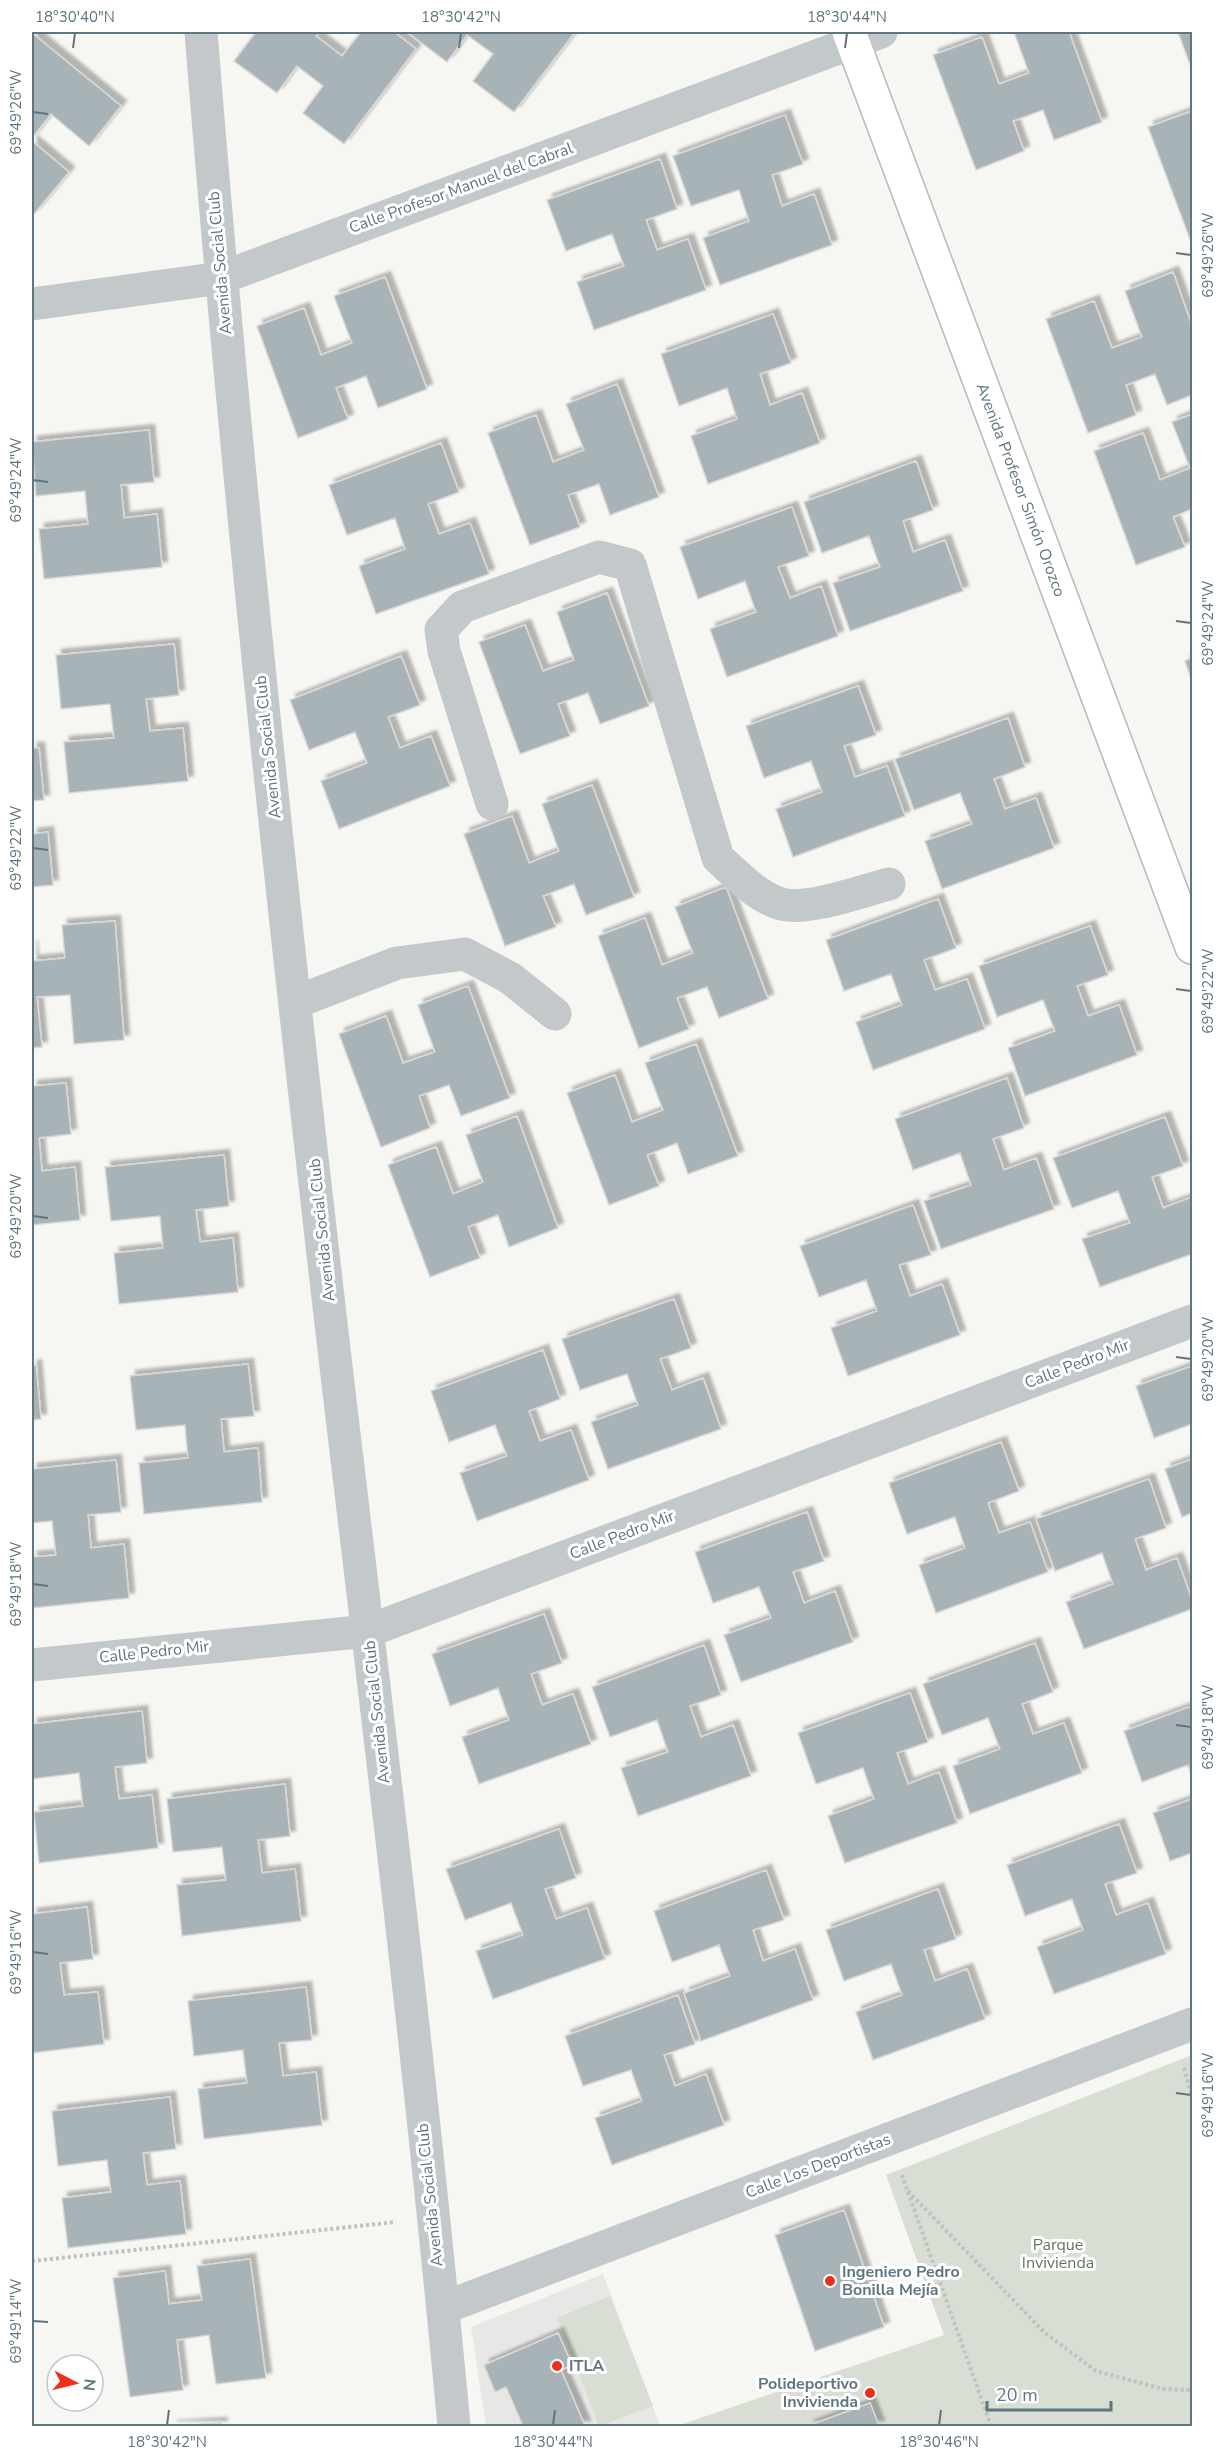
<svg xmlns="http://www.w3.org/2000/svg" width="1224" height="2458" font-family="'Nunito Sans',sans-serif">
	<defs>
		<filter id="shadow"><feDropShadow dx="5.5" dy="-5.5" stdDeviation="1.5" flood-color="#0004"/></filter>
	</defs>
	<rect width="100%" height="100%" fill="#f6f6f2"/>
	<path fill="#e7e7e6" d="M603 2274 660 2426H486L471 2327Z"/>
	<path fill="#d8ded3" d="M1192 2055V2426H677L944 2335 886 2175Z
		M610 2296 653 2406 599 2426 557 2318Z"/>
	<path fill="#a7b3b7" stroke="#d8d7d5" stroke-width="1.5" filter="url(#shadow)" d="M256 32H320L316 36 342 56 361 32H394L416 49 344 144 303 113 323 86 297 66 277 93 234 61Z
		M407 32H575L514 112 473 81 493 54 467 35 447 62Z
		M1014 32H1069L1102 122 1054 140 1043 110 1013 121 1024 151 976 170 933 55 982 37 999 84 1029 73Z
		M1178 32H1192V70Z
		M32 33 121 106 89 146 51 114 32 138Z
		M1192 111V241L1191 242 1148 127Z
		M785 115 803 164 772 175 782 206 814 194 832 245 720 285 703 238 749 221 739 190 691 206 673 156Z
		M32 141 69 172 34 214 32 212Z
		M660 159 677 209 646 220 657 250 688 239 706 290 594 330 577 282 624 266 612 234 566 251 547 200Z
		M1173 272 1192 326V395L1167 405 1155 374 1126 385 1136 415 1088 433 1046 319 1094 301 1112 348 1142 337 1125 291Z
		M385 277 427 389 378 408 366 376 336 388 348 419 298 438 257 326 304 308 321 355 352 343 334 296Z
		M773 314 791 363 760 374 770 405 802 393 820 443 708 484 691 436 737 419 727 388 679 406 661 354Z
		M617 384 659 497 610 515 599 484 568 495 580 527 530 545 488 433 536 415 553 462 584 450 566 404Z
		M1192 414V509L1173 517 1185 547 1136 565 1094 451 1143 433 1160 480 1190 468 1172 422Z
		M149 430 154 482 121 485 124 518 157 514 162 567 44 579 39 529 88 524 85 491 36 496 32 442Z
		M441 443 459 492 428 504 439 534 470 523 489 574 376 614 359 566 405 549 395 518 347 535 329 485Z
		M916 461 933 510 903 521 913 552 945 540 963 591 850 631 833 583 880 567 869 536 822 553 804 502Z
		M792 507 809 556 778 567 790 598 821 586 838 636 727 677 710 629 756 612 745 581 698 599 680 547Z
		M607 593 649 706 600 724 588 693 558 704 570 736 520 754 479 642 525 625 543 671 574 660 557 612Z
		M174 644 179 695 146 699 150 731 183 728 188 781 69 793 64 742 114 738 110 704 61 709 56 655Z
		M401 656 420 705 388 717 400 748 431 736 450 786 339 829 321 781 367 763 355 732 309 750 290 700Z
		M1192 658V682L1185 661Z
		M858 686 876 735 844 746 855 777 887 766 905 816 793 857 776 809 822 792 811 761 764 778 746 726Z
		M1008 718 1025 767 994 779 1005 809 1036 798 1054 848 942 889 925 841 972 824 960 793 914 810 895 759Z
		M32 748H39L44 800 32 801Z
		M592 785 634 897 586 915 574 884 543 896 556 927 505 946 464 834 512 816 529 863 559 851 542 804Z
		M48 832 53 885 32 887V834Z
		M726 887 768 999 719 1018 707 987 677 998 689 1029 639 1048 598 936 645 918 662 965 693 953 675 907Z
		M938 899 956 948 924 960 935 990 967 979 985 1029 873 1070 856 1022 902 1005 891 974 844 991 826 940Z
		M115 921 124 1040 74 1044 70 995 37 997 42 1047 32 1048V946L33 961 65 958 62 925Z
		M1090 926 1108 975 1077 986 1088 1016 1119 1005 1137 1055 1025 1096 1008 1048 1055 1031 1043 1000 997 1017 979 966Z
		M468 986 510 1098 461 1116 449 1085 419 1096 430 1128 381 1147 339 1034 386 1016 403 1063 435 1052 418 1005Z
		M696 1044 738 1156 688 1174 677 1143 647 1155 659 1186 609 1205 567 1093 615 1075 632 1122 663 1110 645 1063Z
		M1007 1078 1024 1128 993 1139 1004 1170 1036 1158 1054 1209 941 1249 924 1201 971 1185 960 1153 913 1170 895 1119Z
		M66 1083 71 1134 39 1138 42 1171 75 1167 80 1220 32 1225V1086Z
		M517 1116 558 1228 509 1247 498 1215 468 1227 480 1258 430 1277 388 1165 436 1147 453 1194 483 1182 466 1135Z
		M1165 1117 1183 1166 1152 1177 1163 1208 1192 1197V1254L1100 1287 1082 1239 1130 1223 1118 1191 1072 1208 1053 1158Z
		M224 1155 229 1206 196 1210 200 1242 233 1238 238 1292 119 1304 114 1253 163 1248 160 1216 111 1221 105 1167Z
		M913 1205 931 1255 899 1265 910 1296 942 1284 960 1335 848 1376 831 1328 877 1311 866 1280 819 1297 800 1246Z
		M674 1299 691 1348 660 1359 672 1390 703 1378 721 1429 608 1469 591 1422 638 1405 627 1374 580 1390 562 1339Z
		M543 1350 560 1399 529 1411 540 1441 571 1430 589 1480 477 1521 460 1473 507 1456 495 1425 449 1442 431 1391Z
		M248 1364 254 1416 221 1419 224 1452 258 1448 262 1502 144 1514 139 1463 188 1458 185 1425 136 1430 130 1376Z
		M36 1365 41 1419 32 1420V1366Z
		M1192 1366V1424L1154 1438 1136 1386Z
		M1001 1442 1019 1491 988 1503 999 1533 1030 1522 1048 1572 936 1613 919 1565 965 1548 955 1517 907 1534 889 1483Z
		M1192 1459V1513L1182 1517 1165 1469Z
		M116 1460 121 1512 88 1515 91 1548 124 1544 129 1598 32 1608V1557L56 1555 52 1521 32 1523V1469Z
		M1149 1479 1166 1528 1135 1539 1146 1570 1177 1558 1192 1600V1609L1084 1649 1066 1602 1113 1584 1102 1553 1055 1571 1036 1519Z
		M807 1512 824 1561 793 1572 804 1603 835 1591 853 1642 741 1682 724 1635 771 1618 759 1587 713 1603 695 1552Z
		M544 1614 562 1663 531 1674 542 1705 573 1694 591 1744 479 1784 462 1737 509 1720 498 1688 450 1706 432 1654Z
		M1035 1643 1053 1692 1022 1704 1033 1734 1064 1723 1082 1773 970 1814 953 1766 1000 1749 988 1718 942 1735 923 1684Z
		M704 1645 721 1695 690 1706 701 1737 733 1725 751 1776 638 1816 621 1768 668 1752 657 1720 610 1737 592 1687Z
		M910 1693 928 1742 897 1753 908 1784 939 1772 957 1823 845 1863 828 1816 874 1799 863 1768 816 1784 798 1733Z
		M1192 1706V1777L1188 1765 1142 1782 1124 1731Z
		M142 1711 147 1763 115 1767 119 1799 152 1795 158 1848 39 1863 34 1812 83 1806 79 1773 32 1779V1724Z
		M285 1784 290 1836 258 1840 262 1873 295 1869 301 1921 182 1936 177 1885 226 1880 222 1847 173 1852 167 1799Z
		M1192 1799V1853L1170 1861 1153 1813Z
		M1119 1824 1137 1873 1105 1884 1116 1915 1148 1903 1166 1954 1054 1994 1037 1947 1083 1930 1072 1899 1025 1916 1007 1865Z
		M559 1829 576 1878 545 1889 556 1919 587 1908 605 1959 493 1999 476 1951 523 1935 511 1903 465 1920 446 1869Z
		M766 1870 784 1920 753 1930 763 1961 795 1949 813 2000 701 2041 684 1993 730 1976 719 1945 672 1962 654 1911Z
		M938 1889 956 1939 924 1950 935 1981 967 1969 985 2019 873 2060 856 2012 902 1995 891 1964 844 1981 826 1930Z
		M87 1907 93 1959 60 1963 64 1995 98 1992 104 2044 32 2053V1914Z
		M306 1987 312 2040 279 2043 283 2076 316 2072 322 2125 204 2139 198 2089 247 2083 243 2050 194 2056 188 2001Z
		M678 1995 695 2044 664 2055 675 2086 706 2074 724 2125 612 2165 595 2118 642 2101 631 2070 583 2086 565 2036Z
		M170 2097 176 2149 143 2153 147 2185 180 2181 186 2234 68 2248 62 2198 111 2192 107 2160 58 2166 52 2111Z
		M844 2210 884 2327 815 2351 775 2235Z
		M250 2259 266 2378 216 2384 209 2335 177 2340 183 2390 130 2397 113 2278 165 2271 169 2304 202 2300 197 2266Z
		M558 2333 572 2365 561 2370 585 2426H523L506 2387 495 2392 484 2365Z
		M870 2403 879 2426H808Z
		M221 2423 222 2426H171Z"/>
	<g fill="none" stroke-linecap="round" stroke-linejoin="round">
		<defs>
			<g id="major">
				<path id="s1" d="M849 32 1192 947"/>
			</g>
		</defs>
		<use href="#major" stroke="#b4babd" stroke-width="36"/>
		<path stroke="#bfc1c3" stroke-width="4" stroke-dasharray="3 3" stroke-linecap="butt" d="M1184 2068 1192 2096
			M902 2175 991 2426
			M908 2191 1045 2333 1096 2371 1163 2389 1192 2390
			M32 2261 396 2222"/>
		<path stroke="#c3c8cb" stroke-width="33" d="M201 32C237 486 286 939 339 1392 380 1736 422 2081 454 2426
			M32 304 221 278 881 32
			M492 804 444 651 441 630 462 607 599 557 630 565 718 858C736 874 757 897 781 904 807 911 862 891 889 884
			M296 1002 397 963 465 954 510 978 555 1014
			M32 1665 368 1631 1192 1321
			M443 2308 1192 2024"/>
		<use href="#major" stroke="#fff" stroke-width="33"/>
	</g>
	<path fill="none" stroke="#5f7680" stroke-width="2" d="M73 48 75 33M459 48 461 33M845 48 847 33M33 112 48 114M1176 253 1191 255M33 480 48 482M1176 621 1191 623M33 848 48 850M1176 989 1191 991M33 1216 48 1218M1176 1357 1191 1359M33 1584 48 1586M1176 1725 1191 1727M33 1952 48 1954M1176 2093 1191 2095M33 2321 48 2322M167 2425 169 2410M553 2425 555 2410M939 2425 941 2410"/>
	<g fill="#ef3019" stroke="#fff" stroke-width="2">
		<circle cx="830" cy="2281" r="6"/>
		<circle cx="557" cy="2366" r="6"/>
		<circle cx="870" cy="2393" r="6"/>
	</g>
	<g text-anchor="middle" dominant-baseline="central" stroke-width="6" stroke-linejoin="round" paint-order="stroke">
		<g font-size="16" fill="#5f7680" stroke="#fff">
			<text transform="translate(461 188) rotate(-20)">Calle Profesor Manuel del Cabral</text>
			<text transform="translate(220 263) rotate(-95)">Avenida Social Club</text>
			<text stroke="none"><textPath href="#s1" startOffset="489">Avenida Profesor Simón Orozco</textPath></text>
			<text transform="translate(268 747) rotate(-96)">Avenida Social Club</text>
			<text transform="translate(322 1230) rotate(-96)">Avenida Social Club</text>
			<text transform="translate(1077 1364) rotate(-21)">Calle Pedro Mir</text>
			<text transform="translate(622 1535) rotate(-21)">Calle Pedro Mir</text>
			<text transform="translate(154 1652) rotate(-6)">Calle Pedro Mir</text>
			<text transform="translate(377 1712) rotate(-96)">Avenida Social Club</text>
			<text transform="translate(818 2166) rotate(-21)">Calle Los Deportistas</text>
			<text transform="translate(430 2195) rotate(-96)">Avenida Social Club</text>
		</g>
		<g font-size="16" fill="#66775e" stroke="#fff">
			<text x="1058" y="2245">Parque<tspan x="1058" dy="18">Invivienda</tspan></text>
		</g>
		<g font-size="16" font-weight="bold" fill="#5f7680" stroke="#fff" text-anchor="start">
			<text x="842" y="2272">Ingeniero Pedro<tspan x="842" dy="18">Bonilla Mejía</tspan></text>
			<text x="569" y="2366">ITLA</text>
			<text x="858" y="2384" text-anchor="end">Polideportivo<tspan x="858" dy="18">Invivienda</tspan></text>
		</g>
	</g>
	<rect width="1224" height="2458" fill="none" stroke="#ffffff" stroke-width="66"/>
	<g transform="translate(75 2383) rotate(97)"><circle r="28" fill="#ffffff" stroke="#bfc8cc" stroke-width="1.5"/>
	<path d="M0-4.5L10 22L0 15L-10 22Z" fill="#ef3019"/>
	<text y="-9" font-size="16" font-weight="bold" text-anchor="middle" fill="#5f7680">N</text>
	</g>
	<path d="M987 2401v9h124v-9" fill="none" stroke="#5f7680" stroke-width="3"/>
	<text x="996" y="2401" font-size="18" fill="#5f7680" stroke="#ffffff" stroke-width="4.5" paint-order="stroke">20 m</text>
	<rect x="33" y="33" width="1158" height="2392" fill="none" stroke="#5f7680" stroke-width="2"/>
	<g font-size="15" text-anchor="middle" fill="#5f7680">
		<text x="75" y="22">18°30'40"N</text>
		<text x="461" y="22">18°30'42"N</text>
		<text x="847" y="22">18°30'44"N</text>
		<text transform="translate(16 112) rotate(-90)" y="5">69°49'26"W</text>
		<text transform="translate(1208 255) rotate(-90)" y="5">69°49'26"W</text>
		<text transform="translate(16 480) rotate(-90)" y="5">69°49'24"W</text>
		<text transform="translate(1208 623) rotate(-90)" y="5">69°49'24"W</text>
		<text transform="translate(16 848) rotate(-90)" y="5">69°49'22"W</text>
		<text transform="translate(1208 991) rotate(-90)" y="5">69°49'22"W</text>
		<text transform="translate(16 1216) rotate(-90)" y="5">69°49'20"W</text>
		<text transform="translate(1208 1359) rotate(-90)" y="5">69°49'20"W</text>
		<text transform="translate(16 1584) rotate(-90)" y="5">69°49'18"W</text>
		<text transform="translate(1208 1727) rotate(-90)" y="5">69°49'18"W</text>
		<text transform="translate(16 1952) rotate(-90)" y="5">69°49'16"W</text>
		<text transform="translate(1208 2095) rotate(-90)" y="5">69°49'16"W</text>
		<text transform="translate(16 2321) rotate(-90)" y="5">69°49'14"W</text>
		<text x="167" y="2447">18°30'42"N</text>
		<text x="553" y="2447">18°30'44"N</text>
		<text x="939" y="2447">18°30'46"N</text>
	</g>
</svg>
